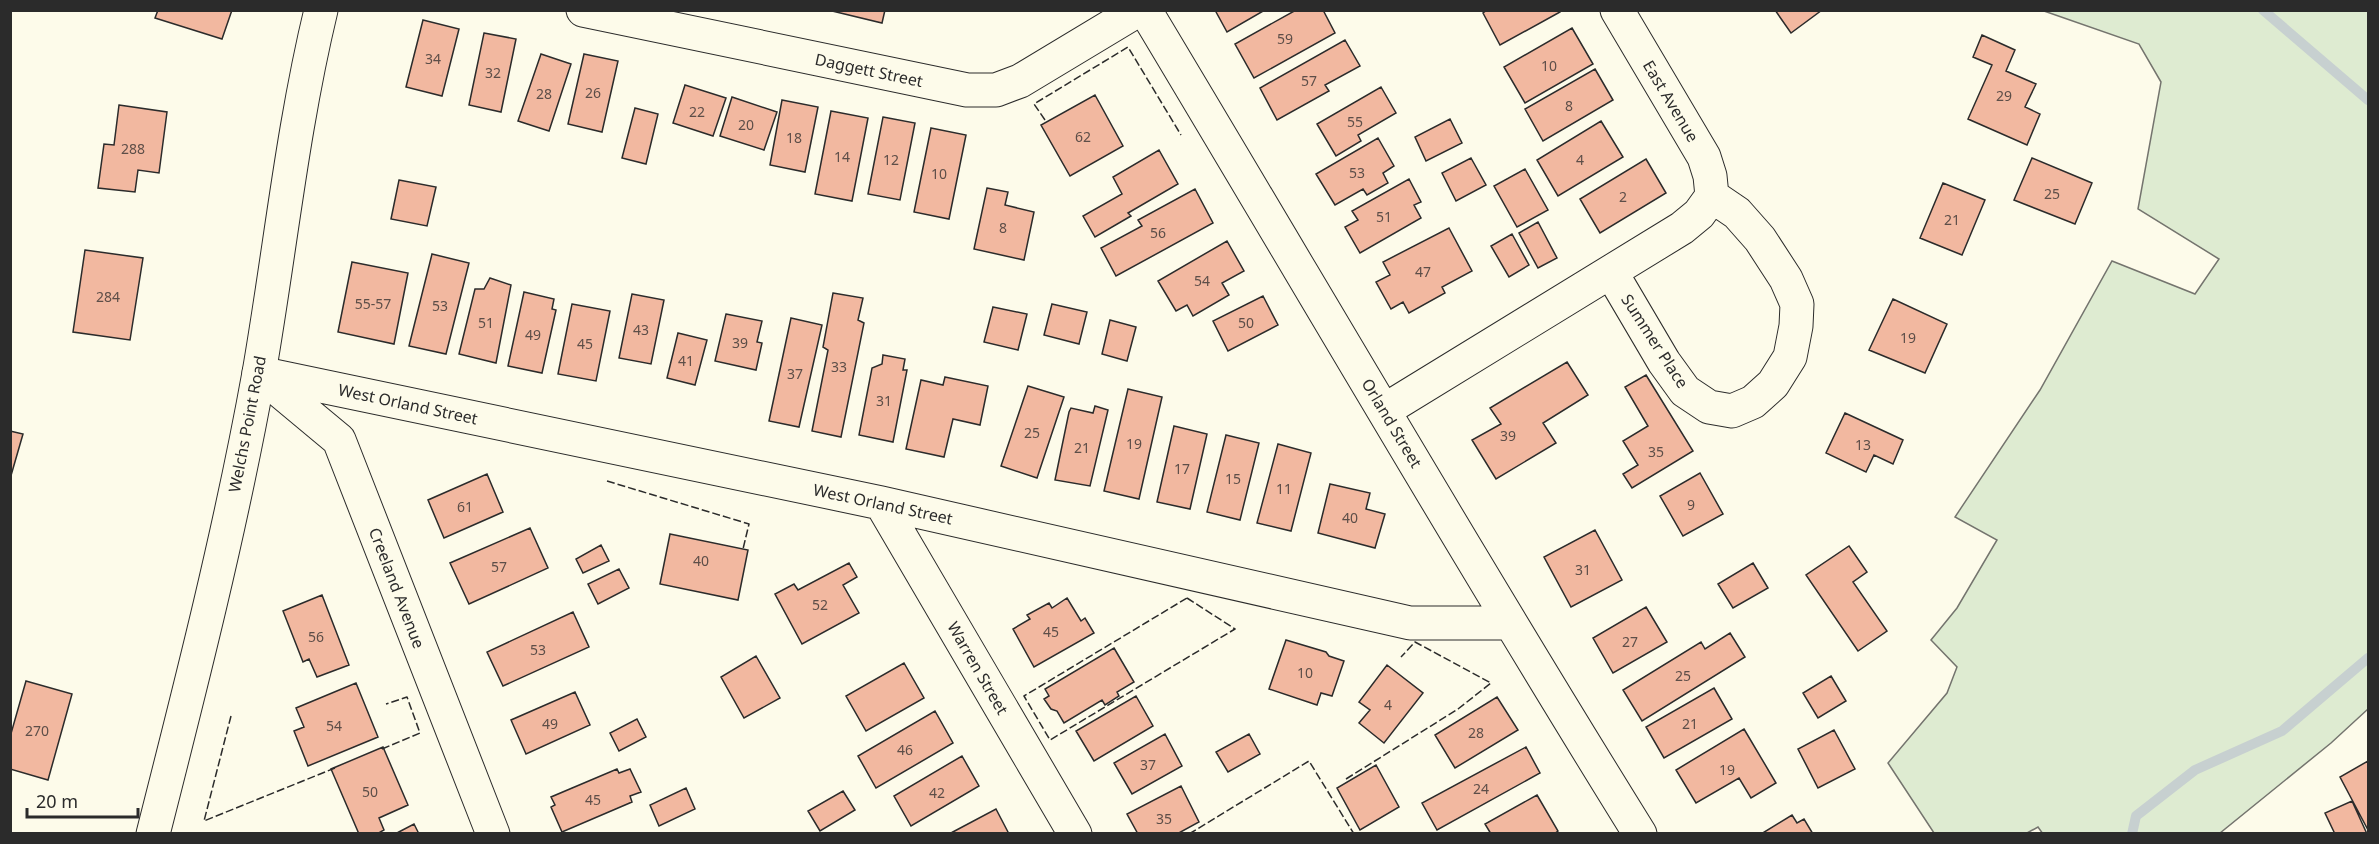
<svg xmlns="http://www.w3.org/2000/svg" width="2379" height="844" font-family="'Noto Sans',sans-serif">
	<rect width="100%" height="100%" fill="#fdfbea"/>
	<path fill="#deebd1" stroke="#74746e" stroke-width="1.5" d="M2044 11H2368V709L2331 743 2220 833 2043 834 2038 827 2027 833H1934L1888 763 1947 693 1957 667 1931 640 1957 608 1997 540 1955 517 2040 390 2112 261 2195 294 2219 259 2138 209 2161 82 2139 44Z"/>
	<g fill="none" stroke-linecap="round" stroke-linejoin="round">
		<path stroke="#c7d0d0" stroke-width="10" d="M2263 10 2368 100
			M2132 834 2136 816 2195 770 2282 731 2368 658"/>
	</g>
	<path fill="#f2b8a0" stroke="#2b2b2b" stroke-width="1.5" d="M158 10H232L222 39 155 18Z
		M828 10H885L882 23Z
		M1215 10H1265L1227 32Z
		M1296 10H1323L1335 33 1254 78 1235 44Z
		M1487 10H1560V12L1500 45 1483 13Z
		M1775 10H1822L1791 33Z
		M423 20 459 29 442 96 406 87Z
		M1572 28 1593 64 1525 103 1504 67Z
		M484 33 516 39 501 112 469 105Z
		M1982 35 2015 50 2006 71 2036 84 2025 107 2040 114 2027 145 1968 119 1992 65 1973 57Z
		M1345 40 1360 66 1325 85 1329 91 1277 120 1260 88Z
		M541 54 571 64 549 131 518 121Z
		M584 54 618 61 602 132 568 124Z
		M1595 69 1613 100 1543 141 1525 109Z
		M685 85 726 98 713 136 673 123Z
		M1381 87 1396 113 1358 135 1361 141 1336 156 1317 124Z
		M1095 95 1123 146 1070 176 1041 125Z
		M732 97 777 112 764 150 720 136Z
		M782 100 818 107 805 172 770 165Z
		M119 105 167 112 159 173 138 170 135 192 98 188 104 144 114 145Z
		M635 108 658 114 646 164 622 158Z
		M831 111 868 118 852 201 815 194Z
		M883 117 915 123 900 200 868 194Z
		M1450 119 1462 143 1426 161 1415 137Z
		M1601 121 1623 157 1558 196 1537 160Z
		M931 128 966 135 949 219 914 212Z
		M1378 138 1394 166 1383 173 1388 183 1367 195 1363 189 1335 205 1316 174Z
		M1159 150 1178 184 1128 213 1131 216 1095 237 1083 216 1122 194 1113 177Z
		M1471 158 1486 185 1456 201 1442 173Z
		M2032 158 2092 183 2075 224 2014 200Z
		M1646 159 1666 193 1600 233 1580 199Z
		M1525 169 1548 210 1517 227 1494 186Z
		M1409 179 1421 202 1414 205 1421 218 1360 253 1345 227 1358 220 1352 211Z
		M399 180 436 187 427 226 391 219Z
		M1943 183 1985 200 1962 255 1920 238Z
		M987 188 1008 192 1005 205 1034 212 1024 260 974 249Z
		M1195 189 1213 223 1116 276 1101 248 1142 226 1138 220Z
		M1538 222 1557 258 1538 268 1519 233Z
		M1449 228 1472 271 1442 287 1445 293 1409 313 1403 302 1391 309 1376 282 1390 275 1383 262Z
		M1512 234 1529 265 1509 277 1491 246Z
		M1227 241 1244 271 1222 283 1229 295 1193 316 1187 305 1176 311 1158 281Z
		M85 250 143 258 130 340 73 332Z
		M432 254 469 263 446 354 409 346Z
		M352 262 408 273 394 344 338 332Z
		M490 278 511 285 496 363 459 354 475 289H484Z
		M524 292 554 299 552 309 556 310 542 373 508 366Z
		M833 293 863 298 858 320 864 323 841 437 812 431 828 350 823 347Z
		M632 294 664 300 651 364 619 358Z
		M1263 296 1278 325 1228 351 1213 321Z
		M1893 299 1947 324 1925 373 1869 350Z
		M572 304 610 311 596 381 558 374Z
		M1052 304 1087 312 1079 344 1044 335Z
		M993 307 1027 314 1018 350 984 342Z
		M726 314 762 321 757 342 762 343 756 370 715 361Z
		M791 318 822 325 799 427 769 421Z
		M1110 320 1136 327 1127 361 1102 354Z
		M678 333 707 340 695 385 667 378Z
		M883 355 905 359 903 370H907L893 442 859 435 872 368 882 364Z
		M1567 362 1588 395 1543 423 1556 443 1496 479 1472 440 1501 424 1490 408Z
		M1646 375 1693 451 1632 488 1623 474 1638 465 1623 441 1648 426 1625 387Z
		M945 377 988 386 980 425 953 419 944 457 906 449 921 380 943 385Z
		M1028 386 1064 397 1037 478 1001 466Z
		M1128 389 1162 397 1139 499 1104 491Z
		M1095 406 1108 410 1090 486 1055 480 1069 412 1071 408 1093 413Z
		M1845 413 1903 440 1893 464 1874 455 1866 472 1826 453Z
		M1174 426 1207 434 1190 509 1157 502Z
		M10 431 23 434 10 479Z
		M1226 435 1259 443 1240 520 1207 512Z
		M1278 444 1311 453 1291 531 1257 523Z
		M1700 473 1723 514 1683 536 1660 496Z
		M487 474 503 512 444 538 428 500Z
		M1330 484 1370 493 1366 509 1385 514 1375 548 1318 533Z
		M530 528 548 568 469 604 450 563Z
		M1595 530 1622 580 1571 607 1544 557Z
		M670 534 748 550 738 600 660 584Z
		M601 545 609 561 583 573 576 559Z
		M1849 546 1867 572 1853 582 1887 631 1858 651 1806 575Z
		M849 563 857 577 843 585 859 613 802 644 775 594 794 584 798 590Z
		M1753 563 1768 588 1733 608 1718 584Z
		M619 569 629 588 598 604 588 584Z
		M322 595 349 665 317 677 309 659 303 662 283 611Z
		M1067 598 1081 621 1085 618 1094 633 1034 667 1013 629 1030 619 1027 615 1049 603 1052 608Z
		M1646 607 1667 642 1613 673 1593 638Z
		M573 612 589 647 503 686 487 652Z
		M1730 633 1745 657 1642 721 1623 690 1701 642 1705 649Z
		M1286 640 1326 652 1329 656 1344 661 1332 696 1321 693 1317 705 1269 689Z
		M1114 648 1134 682 1117 692 1119 696 1105 705 1102 700 1064 723 1057 711 1051 709 1044 699 1049 696 1045 689Z
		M756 656 780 698 744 718 721 677Z
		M904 663 924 698 866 731 846 696Z
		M1387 665 1423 693 1384 743 1359 723 1370 710 1359 702Z
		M1831 676 1846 701 1818 718 1803 693Z
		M26 681 72 694 48 780 10 769V737Z
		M356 683 378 737 308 766 294 731 304 727 296 708Z
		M1714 688 1732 719 1664 758 1646 727Z
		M575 692 590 725 526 754 511 720Z
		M1136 696 1153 726 1094 761 1076 731Z
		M1497 697 1518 730 1455 768 1435 735Z
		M935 711 953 743 876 788 858 756Z
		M637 719 646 737 619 751 610 733Z
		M1744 729 1776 783 1751 798 1739 778 1696 803 1676 770Z
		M1834 730 1855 769 1818 788 1798 749Z
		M1165 734 1182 766 1132 794 1114 763Z
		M1249 734 1260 754 1228 772 1216 752Z
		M383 747 408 805 379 818 384 830 377 834H359L331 769Z
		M1526 747 1540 773 1437 830 1422 803Z
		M962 756 979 786 911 826 894 796Z
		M2368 761V830L2340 777Z
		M1376 765 1399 807 1360 830 1337 788Z
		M617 769 619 773 630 769 641 792 630 796 632 802 562 832 551 807 555 805 551 797Z
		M1181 786 1199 822 1177 834H1138L1127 814Z
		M686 788 695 809 659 826 650 805Z
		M843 791 855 810 820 831 808 811Z
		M1537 795 1558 831 1554 834H1491L1485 824Z
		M2352 801 2367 834H2335L2325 813Z
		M996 809 1009 834H949Z
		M1792 815 1797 823 1804 819 1813 834H1761Z
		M414 824 419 834H395Z"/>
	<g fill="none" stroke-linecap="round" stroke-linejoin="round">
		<defs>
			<path id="minor" d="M583 10 967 90H996L1020 81 1138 10
				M1145 10C1310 285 1471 562 1640 834
				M1617 10 1704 157 1710 176 1712 196
				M1611 272 1664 362 1685 391 1709 407 1732 411 1753 402 1773 384 1790 357 1796 326 1797 304 1786 279 1760 239 1737 213 1712 196
				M259 373 881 503 1410 623H1509
				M262 376 339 440 493 834
				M1385 410 1682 228 1699 214 1712 196
				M881 503 1075 834"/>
			<path id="tertiary" d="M153 834C192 681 231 528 259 373 280 252 292 130 321 10"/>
		</defs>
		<use href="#minor" stroke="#2b2b2b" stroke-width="35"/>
		<use href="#tertiary" stroke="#2b2b2b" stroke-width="35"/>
		<use href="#minor" stroke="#fdfbea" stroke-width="33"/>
		<use href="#tertiary" stroke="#fdfbea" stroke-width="33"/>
		<path stroke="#2b2b2b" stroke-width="1.5" stroke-dasharray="8 3" stroke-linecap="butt" d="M1045 120 1034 104 1128 47 1181 135
			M607 481 749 524 743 549
			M1187 598 1235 629 1050 740 1024 696Z
			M231 716 204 821 335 768
			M382 749 420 733 407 697 386 704
			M1346 779 1458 709 1491 683 1415 642 1401 657
			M1189 834 1309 761 1354 834"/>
	</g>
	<g text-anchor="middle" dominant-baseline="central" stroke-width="4.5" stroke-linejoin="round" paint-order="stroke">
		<g font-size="14" fill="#5d4e48">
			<text x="1285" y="38">59</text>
			<text x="433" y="58">34</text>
			<text x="1549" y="65">10</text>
			<text x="493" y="72">32</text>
			<text x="1309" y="80">57</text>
			<text x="593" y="92">26</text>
			<text x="544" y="93">28</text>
			<text x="2004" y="95">29</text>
			<text x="1569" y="105">8</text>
			<text x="697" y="111">22</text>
			<text x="1355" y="121">55</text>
			<text x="746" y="124">20</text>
			<text x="1083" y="136">62</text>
			<text x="794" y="137">18</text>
			<text x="133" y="148">288</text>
			<text x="842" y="156">14</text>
			<text x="891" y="159">12</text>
			<text x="1580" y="159">4</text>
			<text x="1357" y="172">53</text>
			<text x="939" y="173">10</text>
			<text x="2052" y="193">25</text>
			<text x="1623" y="196">2</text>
			<text x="1384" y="216">51</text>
			<text x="1952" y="219">21</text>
			<text x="1003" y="227">8</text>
			<text x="1158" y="232">56</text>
			<text x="1423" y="271">47</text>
			<text x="1202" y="280">54</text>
			<text x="108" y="296">284</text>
			<text x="373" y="303">55-57</text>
			<text x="440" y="305">53</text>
			<text x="486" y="322">51</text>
			<text x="1246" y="322">50</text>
			<text x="641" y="329">43</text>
			<text x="533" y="334">49</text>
			<text x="1908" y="337">19</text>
			<text x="740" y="342">39</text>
			<text x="585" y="343">45</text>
			<text x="686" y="360">41</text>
			<text x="839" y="366">33</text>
			<text x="795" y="373">37</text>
			<text x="884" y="400">31</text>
			<text x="1032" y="432">25</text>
			<text x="1508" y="435">39</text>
			<text x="1134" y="443">19</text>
			<text x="1863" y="444">13</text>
			<text x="1082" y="447">21</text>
			<text x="1656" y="451">35</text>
			<text x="1182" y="468">17</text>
			<text x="1233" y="478">15</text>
			<text x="1284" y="488">11</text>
			<text x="1691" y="504">9</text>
			<text x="465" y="506">61</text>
			<text x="1350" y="517">40</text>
			<text x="701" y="560">40</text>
			<text x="499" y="566">57</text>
			<text x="1583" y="569">31</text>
			<text x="820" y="604">52</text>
			<text x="1051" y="631">45</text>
			<text x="316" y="636">56</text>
			<text x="1630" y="641">27</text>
			<text x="538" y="649">53</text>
			<text x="1305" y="672">10</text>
			<text x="1683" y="675">25</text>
			<text x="1388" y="704">4</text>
			<text x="550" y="723">49</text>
			<text x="1690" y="723">21</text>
			<text x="334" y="725">54</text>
			<text x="37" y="730">270</text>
			<text x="1476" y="732">28</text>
			<text x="905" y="749">46</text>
			<text x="1148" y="764">37</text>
			<text x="1727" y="769">19</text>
			<text x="1481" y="788">24</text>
			<text x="370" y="791">50</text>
			<text x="937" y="792">42</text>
			<text x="593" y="799">45</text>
			<text x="1164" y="818">35</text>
		</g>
		<g font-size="16" fill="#2b2b2b" stroke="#fdfbea">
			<text transform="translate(869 70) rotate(12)">Daggett Street</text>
			<text transform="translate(1671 101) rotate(59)">East Avenue</text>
			<text transform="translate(1655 341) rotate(57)">Summer Place</text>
			<text transform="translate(408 404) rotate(12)">West Orland Street</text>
			<text transform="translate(1392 423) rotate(59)">Orland Street</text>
			<text transform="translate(247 424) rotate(-79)">Welchs Point Road</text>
			<text transform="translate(883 504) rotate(12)">West Orland Street</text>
			<text transform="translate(397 588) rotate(69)">Creeland Avenue</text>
			<text transform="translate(978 668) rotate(60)">Warren Street</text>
		</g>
	</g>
	<rect width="2379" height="844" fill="none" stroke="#2b2b2b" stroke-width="24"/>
	<path d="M27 808v9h111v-9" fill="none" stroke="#2b2b2b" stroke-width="3"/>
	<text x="36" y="808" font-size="18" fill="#2b2b2b" stroke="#fdfbea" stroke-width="4.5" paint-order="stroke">20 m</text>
</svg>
